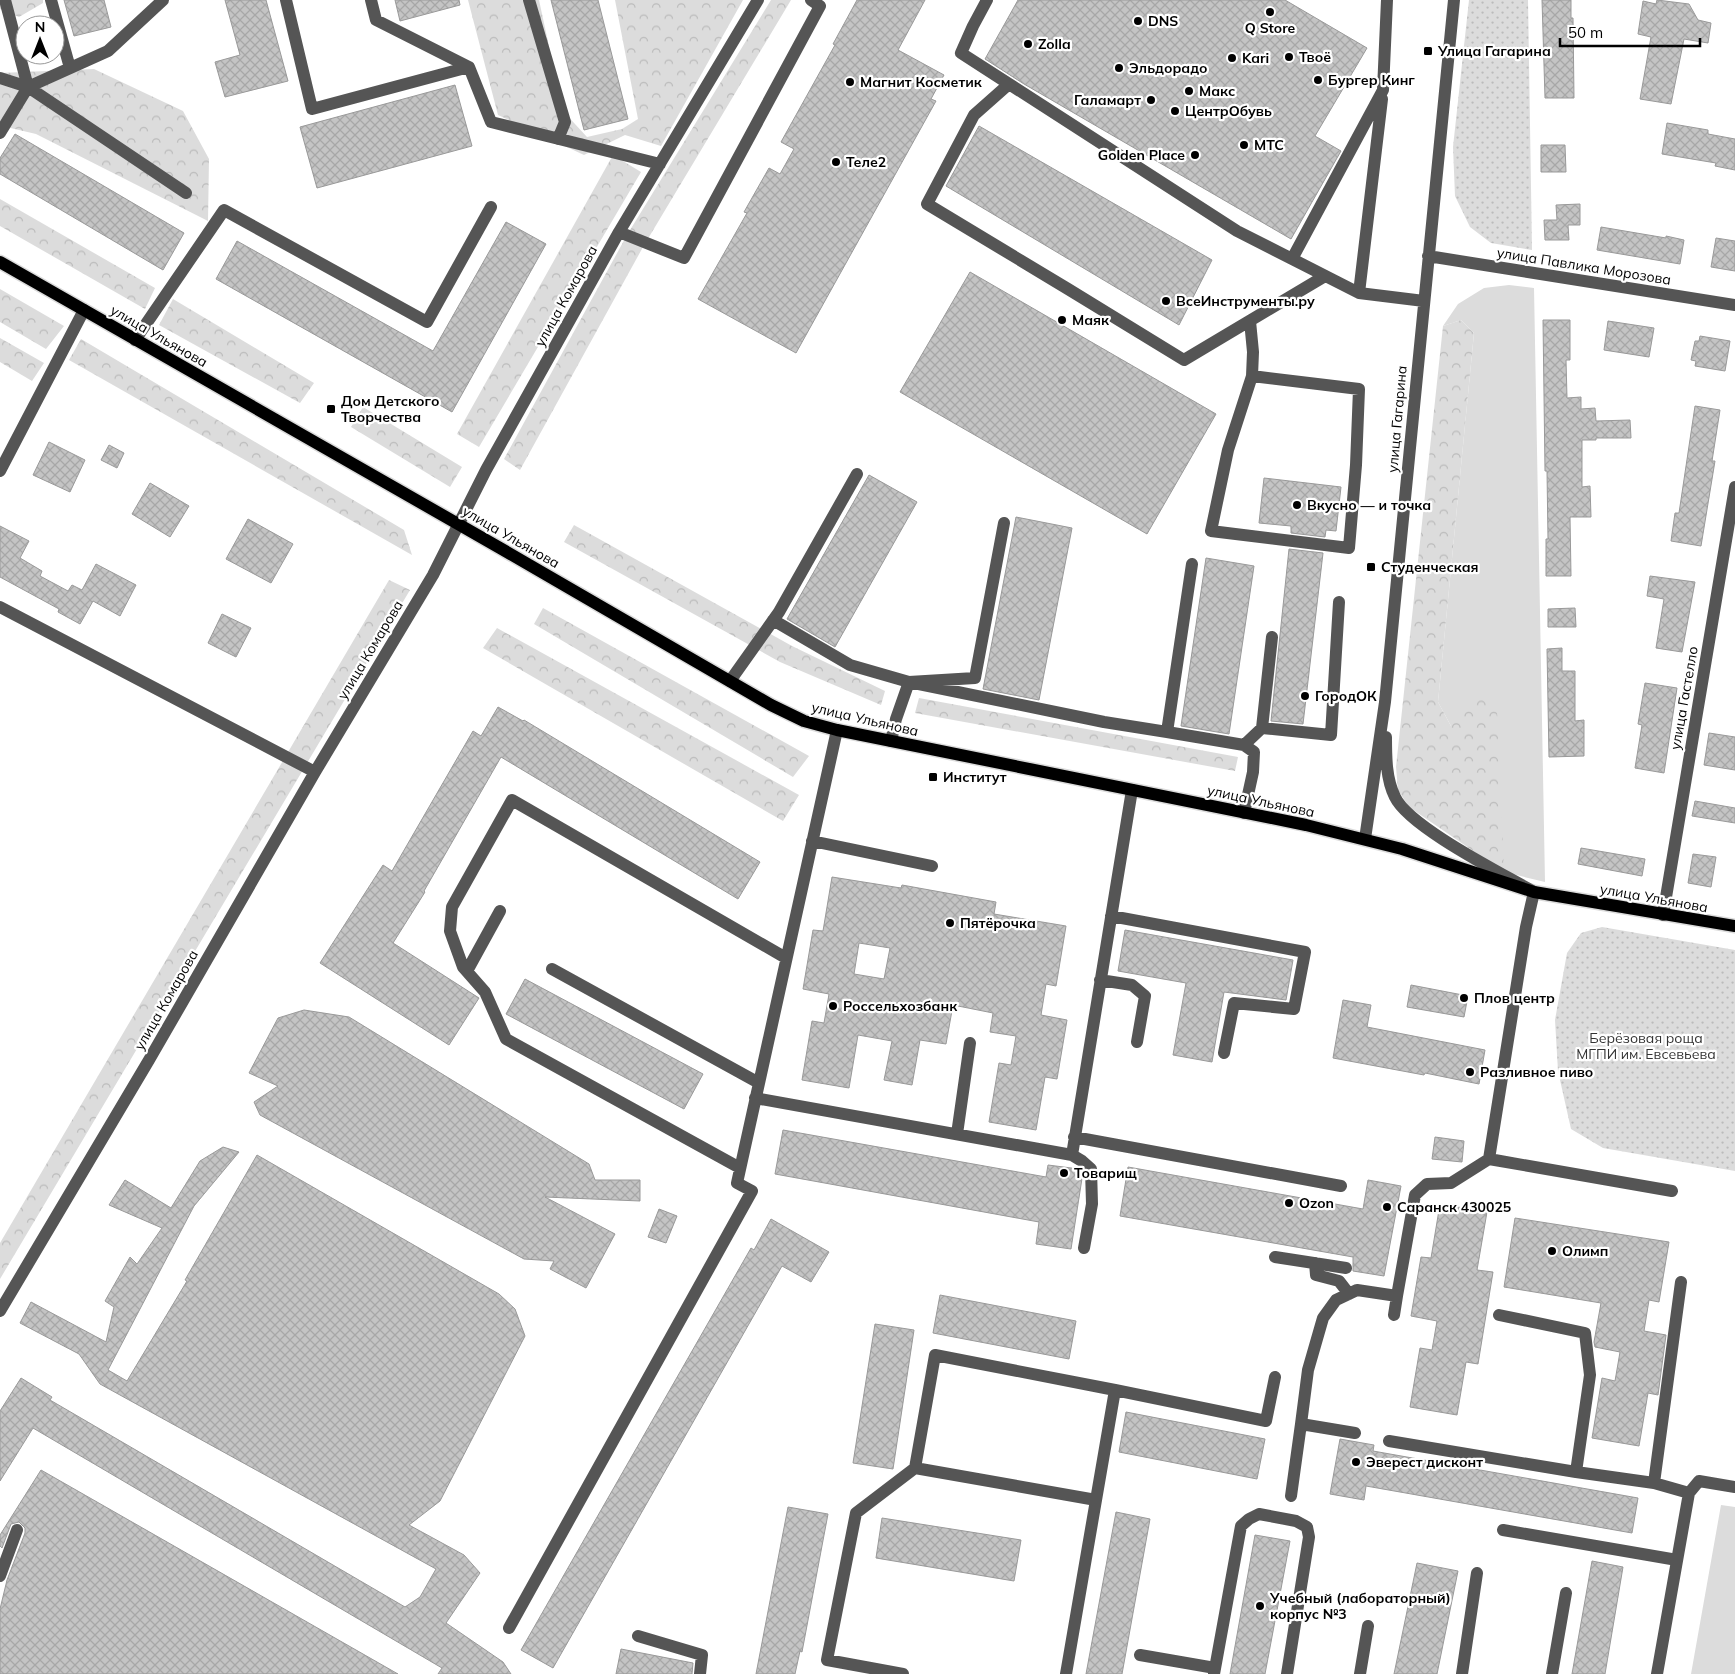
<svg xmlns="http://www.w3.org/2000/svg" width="1735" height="1674" font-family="Mulish,sans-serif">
	<defs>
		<pattern id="forest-crowns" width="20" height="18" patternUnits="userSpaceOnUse" patternTransform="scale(1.25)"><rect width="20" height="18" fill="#dcdcdc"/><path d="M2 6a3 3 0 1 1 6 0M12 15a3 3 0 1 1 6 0" fill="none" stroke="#bbb"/></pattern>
		<pattern id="park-dots" width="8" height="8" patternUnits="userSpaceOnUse" patternTransform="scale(1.25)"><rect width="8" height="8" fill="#dcdcdc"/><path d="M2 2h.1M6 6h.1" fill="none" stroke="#bbb" stroke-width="1.8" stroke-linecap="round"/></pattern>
		<pattern id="building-cross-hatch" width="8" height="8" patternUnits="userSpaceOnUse" patternTransform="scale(1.25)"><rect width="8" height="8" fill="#c4c4c4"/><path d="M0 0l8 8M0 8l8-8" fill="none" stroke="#a7a7a7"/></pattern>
	</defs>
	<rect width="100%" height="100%" fill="#fff"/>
	<path fill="#dcdcdc" d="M1509 285 1534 288 1545 882 1504 872 1451 726 1438 702 1474 333 1461 320 1443 326 1458 304 1484 288Z
		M1721 1505 1735 1507V1674H1691Z"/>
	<path fill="url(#forest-crowns)" d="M0 0H43V3L19 17 0 9Z
		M468 0H539L563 111 587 137 622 129 638 119 615 0H743L661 146 625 135 584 155 498 115Z
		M771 0H791L643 247 520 470 504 459 627 235Z
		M94 69 183 111 209 159 208 221 36 134 2 126 0 130V73Z
		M613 155 641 172 479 447 457 434Z
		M0 199 155 288 145 309 0 226Z
		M0 289 64 326 46 349 0 322Z
		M173 299 314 383 300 403 159 325Z
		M1461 320 1474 333 1438 702 1451 726 1461 707 1481 699 1497 710 1504 872 1409 807 1398 790 1396 767 1443 326Z
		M0 338 44 363 32 381 0 362Z
		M81 339 404 530 412 555 69 360Z
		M363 407 462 467 450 487 351 427Z
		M574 525 792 646 885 691 881 705 780 662 564 542Z
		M389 580 410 590 0 1279V1243Z
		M543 608 809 756 793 777 534 624Z
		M497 628 799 795 783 821 483 648Z
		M919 698 1238 757 1235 771 915 713Z"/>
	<path fill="url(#park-dots)" d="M1469 0H1528L1532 250 1491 243 1470 227 1455 196 1453 147Z
		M1602 927 1735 950V1171L1603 1148 1571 1129 1558 1071 1555 1020 1567 953 1581 933Z"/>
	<path fill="url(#building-cross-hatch)" stroke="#999" fill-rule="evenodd" d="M64 0H104L111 27 74 36Z
		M225 0H266L288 81 225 97 215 62 240 55Z
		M395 0H459L460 5 400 21Z
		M551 0H598L628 119 584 130Z
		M857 0H925L898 50 944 75 931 99 936 101 796 353 698 299 747 213 744 212 769 168 780 174 794 149 781 142 835 45 833 44Z
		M1018 0H1285L1367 48 1315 136 1341 151 1291 239 1024 84 985 59Z
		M1542 0H1571V18H1573L1574 98H1545Z
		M1657 0 1689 4 1698 20 1711 23 1708 43 1684 39 1671 104 1640 99 1651 37 1638 34 1643 1 1656 4Z
		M455 85 472 146 317 188 300 127Z
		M1667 123 1708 130V134L1735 139V170L1715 166 1716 163 1662 154Z
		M979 126 1212 260 1179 325 946 186Z
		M15 134 184 233 163 270 0 174V158Z
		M1541 145H1565L1566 172H1541Z
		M1580 204V225H1568L1569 240H1545L1544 220H1557L1556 205Z
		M506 222 546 244 452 412 216 279 237 241 433 351Z
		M1601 227 1666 238V236L1684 240 1680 264 1597 250Z
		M1716 238 1735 241V271L1711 267Z
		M970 272 1216 414 1147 534 900 392Z
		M1543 320H1570V360H1566L1567 398 1581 397V409L1595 408 1596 421 1630 420 1631 438H1596V440H1582V487L1590 486 1591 517H1570L1571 576H1546V539H1548L1547 471H1545Z
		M1608 321 1654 328 1649 357 1604 350Z
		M1700 336 1730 341 1725 371 1695 366 1696 361 1691 360 1695 341H1699Z
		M1695 406 1720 410 1712 461H1715L1701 546 1671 541 1675 513H1679Z
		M49 442 85 460 70 492 33 475Z
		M109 445 124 453 117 468 101 460Z
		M869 475 917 502 835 647 787 619Z
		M1264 478 1341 487 1336 531 1326 530 1325 537 1291 533V526L1259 523Z
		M150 483 189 506 170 537 132 514Z
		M1016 517 1072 528 1039 700 983 689Z
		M248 519 293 544 271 583 226 559Z
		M0 526 29 541 20 558 42 571 40 576 68 591 72 585 82 590 96 564 136 585 120 616 93 601 80 624 58 612 59 609 0 577Z
		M1289 549 1323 553 1303 724 1271 721Z
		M1206 558 1254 566 1229 734 1181 726Z
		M1650 576 1695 582 1682 652 1656 648 1664 599 1647 596Z
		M1575 608 1576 627H1548V609Z
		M222 614 251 628 236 657 208 643Z
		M1562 648V671H1575V721L1584 720V756L1549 757 1547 649Z
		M1645 683 1677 688 1664 773 1635 768 1642 725 1638 724Z
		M498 707 523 721 524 720 760 862 738 899 501 757 424 891 425 892 393 943 479 998 449 1045 320 963 383 865 392 871 473 731 481 736Z
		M1709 733 1735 737V770L1704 765Z
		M1695 801 1735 808V823L1692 816Z
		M1581 848 1645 859 1642 876 1578 864Z
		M1693 854 1716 857 1711 887 1688 883Z
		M832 877 901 888 902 885 996 902 994 914 1066 926 1056 986 1046 984 1041 1015 1067 1020 1057 1079 1045 1077 1036 1130 989 1122 999 1063 1011 1065 1016 1036 990 1032 993 1013 953 1005 946 1044 920 1040 912 1085 884 1080 892 1041 858 1035 849 1088 802 1080 812 1021 824 1023 829 994 803 989 813 930 823 931ZM859 943 890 948 884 979 854 974Z
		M1125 930 1293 960 1286 1000 1224 992 1212 1062 1173 1055 1186 983 1118 971Z
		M525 979 703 1074 684 1109 506 1014Z
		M1411 985 1468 996 1464 1017 1407 1007Z
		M1343 1000 1371 1005 1367 1027 1485 1050 1479 1084 1425 1073 1424 1075 1333 1058Z
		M304 1010 349 1017 589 1164 595 1180H640V1201L545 1197 615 1234 586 1288 550 1269 554 1261 524 1259 260 1115 254 1102 278 1086 249 1073 278 1018Z
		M783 1130 1046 1177 1048 1165 1079 1169 1083 1172 1071 1249 1036 1244 1039 1222 775 1174Z
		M1435 1137 1464 1141 1462 1162 1432 1159Z
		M223 1147 239 1152 194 1206 108 1370 127 1381 187 1281 185 1280 257 1155 499 1294 515 1309 525 1336 440 1501 409 1525 464 1555 480 1573 446 1623 503 1662 511 1674H438L442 1668 33 1428 0 1481V1411L21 1378 52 1397 50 1400 405 1607 420 1597 436 1569 100 1384 79 1354 20 1323 31 1302 106 1342 114 1307 105 1301 130 1257 137 1264 162 1228 109 1205 125 1180 171 1208 200 1161Z
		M1128 1167 1363 1209 1368 1180 1401 1186 1384 1276 1353 1271V1257L1120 1216Z
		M1440 1204 1487 1212 1477 1270 1493 1272 1478 1364 1466 1362 1457 1415 1410 1407 1420 1348 1432 1350 1437 1321 1411 1316 1421 1257 1431 1258Z
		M659 1209 677 1216 666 1243 648 1237Z
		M1515 1218 1669 1242 1659 1302 1649 1300 1644 1331 1666 1335 1658 1395 1648 1393 1639 1446 1592 1438 1602 1378 1615 1381 1620 1352 1595 1347 1594 1342 1601 1303 1504 1287Z
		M771 1219 829 1252 811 1282 782 1266 553 1668 521 1650 751 1248 754 1250Z
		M940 1295 1076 1321 1069 1359 933 1333Z
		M875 1324 914 1330 893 1469 853 1463Z
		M1126 1412 1265 1439 1257 1479 1119 1452Z
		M1340 1439 1374 1445 1373 1451 1638 1498 1632 1533 1366 1486 1364 1500 1330 1494Z
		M41 1470 398 1674H0V1609L7 1580 25 1533V1528L19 1522 11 1524 2 1548 0 1546V1535Z
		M788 1507 828 1514 802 1652 800 1651 795 1674H756Z
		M1116 1512 1150 1519 1122 1674H1086Z
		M882 1518 1021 1540 1014 1581 876 1558Z
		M1255 1535 1290 1541 1265 1674H1230Z
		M1592 1561 1623 1567 1605 1674H1572Z
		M1417 1563 1458 1571 1437 1674H1394Z
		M621 1649 693 1663 692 1674H616Z"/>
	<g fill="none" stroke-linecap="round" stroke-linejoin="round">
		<defs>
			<path id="major" d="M0 262 500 548 771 705 804 721 837 730 1306 825 1402 849 1534 892 1735 926"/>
		</defs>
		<use href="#major" stroke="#dbdbdb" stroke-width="15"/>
		<path stroke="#555" stroke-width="12" d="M5 0 28 87
			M51 0 70 68
			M286 0 312 109 469 67
			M371 0 376 20 469 67 491 122 660 164
			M529 0 565 122 558 139
			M987 0 973 26 961 53 1237 231 1359 293 1424 301
			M0 78 28 87 108 51 163 0
			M1009 84 974 115 927 204 1068 289 1184 360 1325 276
			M0 133 28 87 186 193
			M619 232 684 258 820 6 811 0
			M1428 256 1735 305
			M1292 259 1383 90 1387 0
			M1359 293 1382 99
			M1250 321 1253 352 1252 376 1228 450 1211 531 1349 548 1356 465 1359 389 1252 376
			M135 340 224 210 427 322 491 207
			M0 471 84 310
			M1192 564 1167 732 1244 745 1254 752 1253 772 1244 813
			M0 607 315 772
			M773 620 850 665 909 682 1104 722 1167 732
			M730 681 779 612 857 474
			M1262 728 1331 735 1339 602
			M1386 737C1386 757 1386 779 1395 797 1409 827 1503 874 1534 892L1526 927 1489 1159 1672 1191
			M891 741 896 719 909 682 975 678 1004 523
			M1244 745 1262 728 1272 637
			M1365 839 1385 702 1454 0
			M812 841 932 866
			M1663 915 1735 487
			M1111 916 1305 952 1294 1009 1234 1003 1224 1053
			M552 969 759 1083
			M467 971 500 911
			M1100 980 1132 985 1145 996 1137 1042
			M755 1098 1072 1155 1132 790
			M957 1134 970 1043
			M1074 1137 1341 1186
			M1072 1155 1082 1161 1091 1169 1092 1204 1084 1248
			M740 1168 506 1039 485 992 463 967 450 931 452 907 512 800 786 958
			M1275 1257 1346 1268
			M1315 1263 1316 1275 1339 1281 1349 1294
			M0 1311 149 1060 315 772 433 575 486 470 619 232 758 0
			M1394 1315 1397 1296
			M1499 1315 1585 1333 1590 1375 1576 1472
			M1115 1390 1266 1421 1275 1377
			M1355 1433 1301 1424 1308 1370 1323 1318 1336 1300 1357 1290 1397 1296 1415 1195 1427 1184 1451 1183 1489 1159
			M1389 1441 1576 1472 1654 1483 1689 1493 1657 1674
			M1654 1483 1681 1282
			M1689 1493 1699 1481 1735 1487
			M1291 1496 1301 1424
			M1503 1530 1677 1560
			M0 1576 17 1530
			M509 1628 752 1191 737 1183 837 730
			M638 1636 702 1655 700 1674
			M1140 1655 1215 1668
			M903 1674 827 1660 856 1513 915 1468
			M1066 1674 1115 1390 935 1355 915 1468 1096 1500
			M1214 1674 1241 1526 1249 1519 1259 1514 1296 1521 1307 1527 1309 1537 1287 1674
			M1360 1674 1368 1626
			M1462 1674 1477 1573
			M1552 1674 1566 1593"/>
		<use href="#major" stroke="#000" stroke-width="12"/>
	</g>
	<g fill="#000" stroke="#fff" stroke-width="2">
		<circle cx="1270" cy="12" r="5"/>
		<circle cx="1138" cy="21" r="5"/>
		<circle cx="1028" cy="44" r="5"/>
		<rect x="1423" y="46" width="10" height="10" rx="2.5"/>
		<circle cx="1289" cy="57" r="5"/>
		<circle cx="1232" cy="58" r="5"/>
		<circle cx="1119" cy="68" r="5"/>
		<circle cx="1318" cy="80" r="5"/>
		<circle cx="850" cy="82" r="5"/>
		<circle cx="1189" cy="91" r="5"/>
		<circle cx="1151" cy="100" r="5"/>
		<circle cx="1175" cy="111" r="5"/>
		<circle cx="1244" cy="145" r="5"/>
		<circle cx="1195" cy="155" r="5"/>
		<circle cx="836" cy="162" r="5"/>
		<circle cx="1166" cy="301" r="5"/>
		<circle cx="1062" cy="320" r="5"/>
		<rect x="326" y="404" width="10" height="10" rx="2.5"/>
		<circle cx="1297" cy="505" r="5"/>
		<rect x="1366" y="562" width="10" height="10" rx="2.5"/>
		<circle cx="1305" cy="696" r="5"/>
		<rect x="928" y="772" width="10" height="10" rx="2.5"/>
		<circle cx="950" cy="923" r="5"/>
		<circle cx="1464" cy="998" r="5"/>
		<circle cx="833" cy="1006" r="5"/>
		<circle cx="1470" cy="1072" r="5"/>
		<circle cx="1064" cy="1173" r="5"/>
		<circle cx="1289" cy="1203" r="5"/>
		<circle cx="1387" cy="1207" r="5"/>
		<circle cx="1552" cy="1251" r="5"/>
		<circle cx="1356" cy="1462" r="5"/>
		<circle cx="1260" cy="1606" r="5"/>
	</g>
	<g text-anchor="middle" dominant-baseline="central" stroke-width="4.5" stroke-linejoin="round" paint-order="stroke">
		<g font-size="14" font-weight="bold" fill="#000" stroke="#fff" text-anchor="start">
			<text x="1148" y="21">DNS</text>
			<text x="1270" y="28" text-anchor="middle">Q Store</text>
			<text x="1038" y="44">Zolla</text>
			<text x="1438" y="51">Улица Гагарина</text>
			<text x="1299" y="57">Твоё</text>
			<text x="1242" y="58">Kari</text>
			<text x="1129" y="68">Эльдорадо</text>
			<text x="1328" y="80">Бургер Кинг</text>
			<text x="860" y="82">Магнит Косметик</text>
			<text x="1199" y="91">Макс</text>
			<text x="1141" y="100" text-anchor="end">Галамарт</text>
			<text x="1185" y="111">ЦентрОбувь</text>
			<text x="1254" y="145">МТС</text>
			<text x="1185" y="155" text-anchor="end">Golden Place</text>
			<text x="846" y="162">Теле2</text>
			<text x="1176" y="301">ВсеИнструменты.ру</text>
			<text x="1072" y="320">Маяк</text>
			<text x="341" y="401">Дом Детского<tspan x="341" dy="16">Творчества</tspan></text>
			<text x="1307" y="505">Вкусно — и точка</text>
			<text x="1381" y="567">Студенческая</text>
			<text x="1315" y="696">ГородОК</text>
			<text x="943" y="777">Институт</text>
			<text x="960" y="923">Пятёрочка</text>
			<text x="1474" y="998">Плов центр</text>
			<text x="843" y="1006">Россельхозбанк</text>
			<text x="1480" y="1072">Разливное пиво</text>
			<text x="1074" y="1173">Товарищ</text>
			<text x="1299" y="1203">Ozon</text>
			<text x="1397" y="1207">Саранск 430025</text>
			<text x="1562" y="1251">Олимп</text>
			<text x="1366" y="1462">Эверест дисконт</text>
			<text x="1270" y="1598">Учебный (лабораторный)<tspan x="1270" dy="16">корпус №3</tspan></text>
		</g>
		<g font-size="14" fill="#000" stroke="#fff">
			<text transform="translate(1584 266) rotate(9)">улица Павлика Морозова</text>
			<text transform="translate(566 296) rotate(-61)">улица Комарова</text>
			<text transform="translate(159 336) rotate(30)">улица Ульянова</text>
			<text transform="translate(1397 419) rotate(-85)">улица Гагарина</text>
			<text transform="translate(511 537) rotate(30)">улица Ульянова</text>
			<text transform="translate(370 650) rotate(-59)">улица Комарова</text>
			<text transform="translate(1684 698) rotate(-80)">улица Гастелло</text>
			<text transform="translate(865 719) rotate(13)">улица Ульянова</text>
			<text transform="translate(1261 801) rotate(12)">улица Ульянова</text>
			<text transform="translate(1654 898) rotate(10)">улица Ульянова</text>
			<text transform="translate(166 1000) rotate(-60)">улица Комарова</text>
		</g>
		<g font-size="14" fill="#333" stroke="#fff">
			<text x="1646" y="1038">Берёзовая роща<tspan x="1646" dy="16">МГПИ им. Евсевьева</tspan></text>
		</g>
	</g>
	<g transform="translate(40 40)"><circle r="24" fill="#ffffff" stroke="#999999"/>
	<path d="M0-4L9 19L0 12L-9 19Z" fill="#000000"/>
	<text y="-8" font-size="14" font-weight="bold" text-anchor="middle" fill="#000000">N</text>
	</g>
	<path d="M1560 38v8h140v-8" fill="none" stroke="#000000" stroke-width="2.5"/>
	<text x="1568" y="38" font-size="15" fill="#000000" stroke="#ffffff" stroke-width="4" paint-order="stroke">50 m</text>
</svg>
